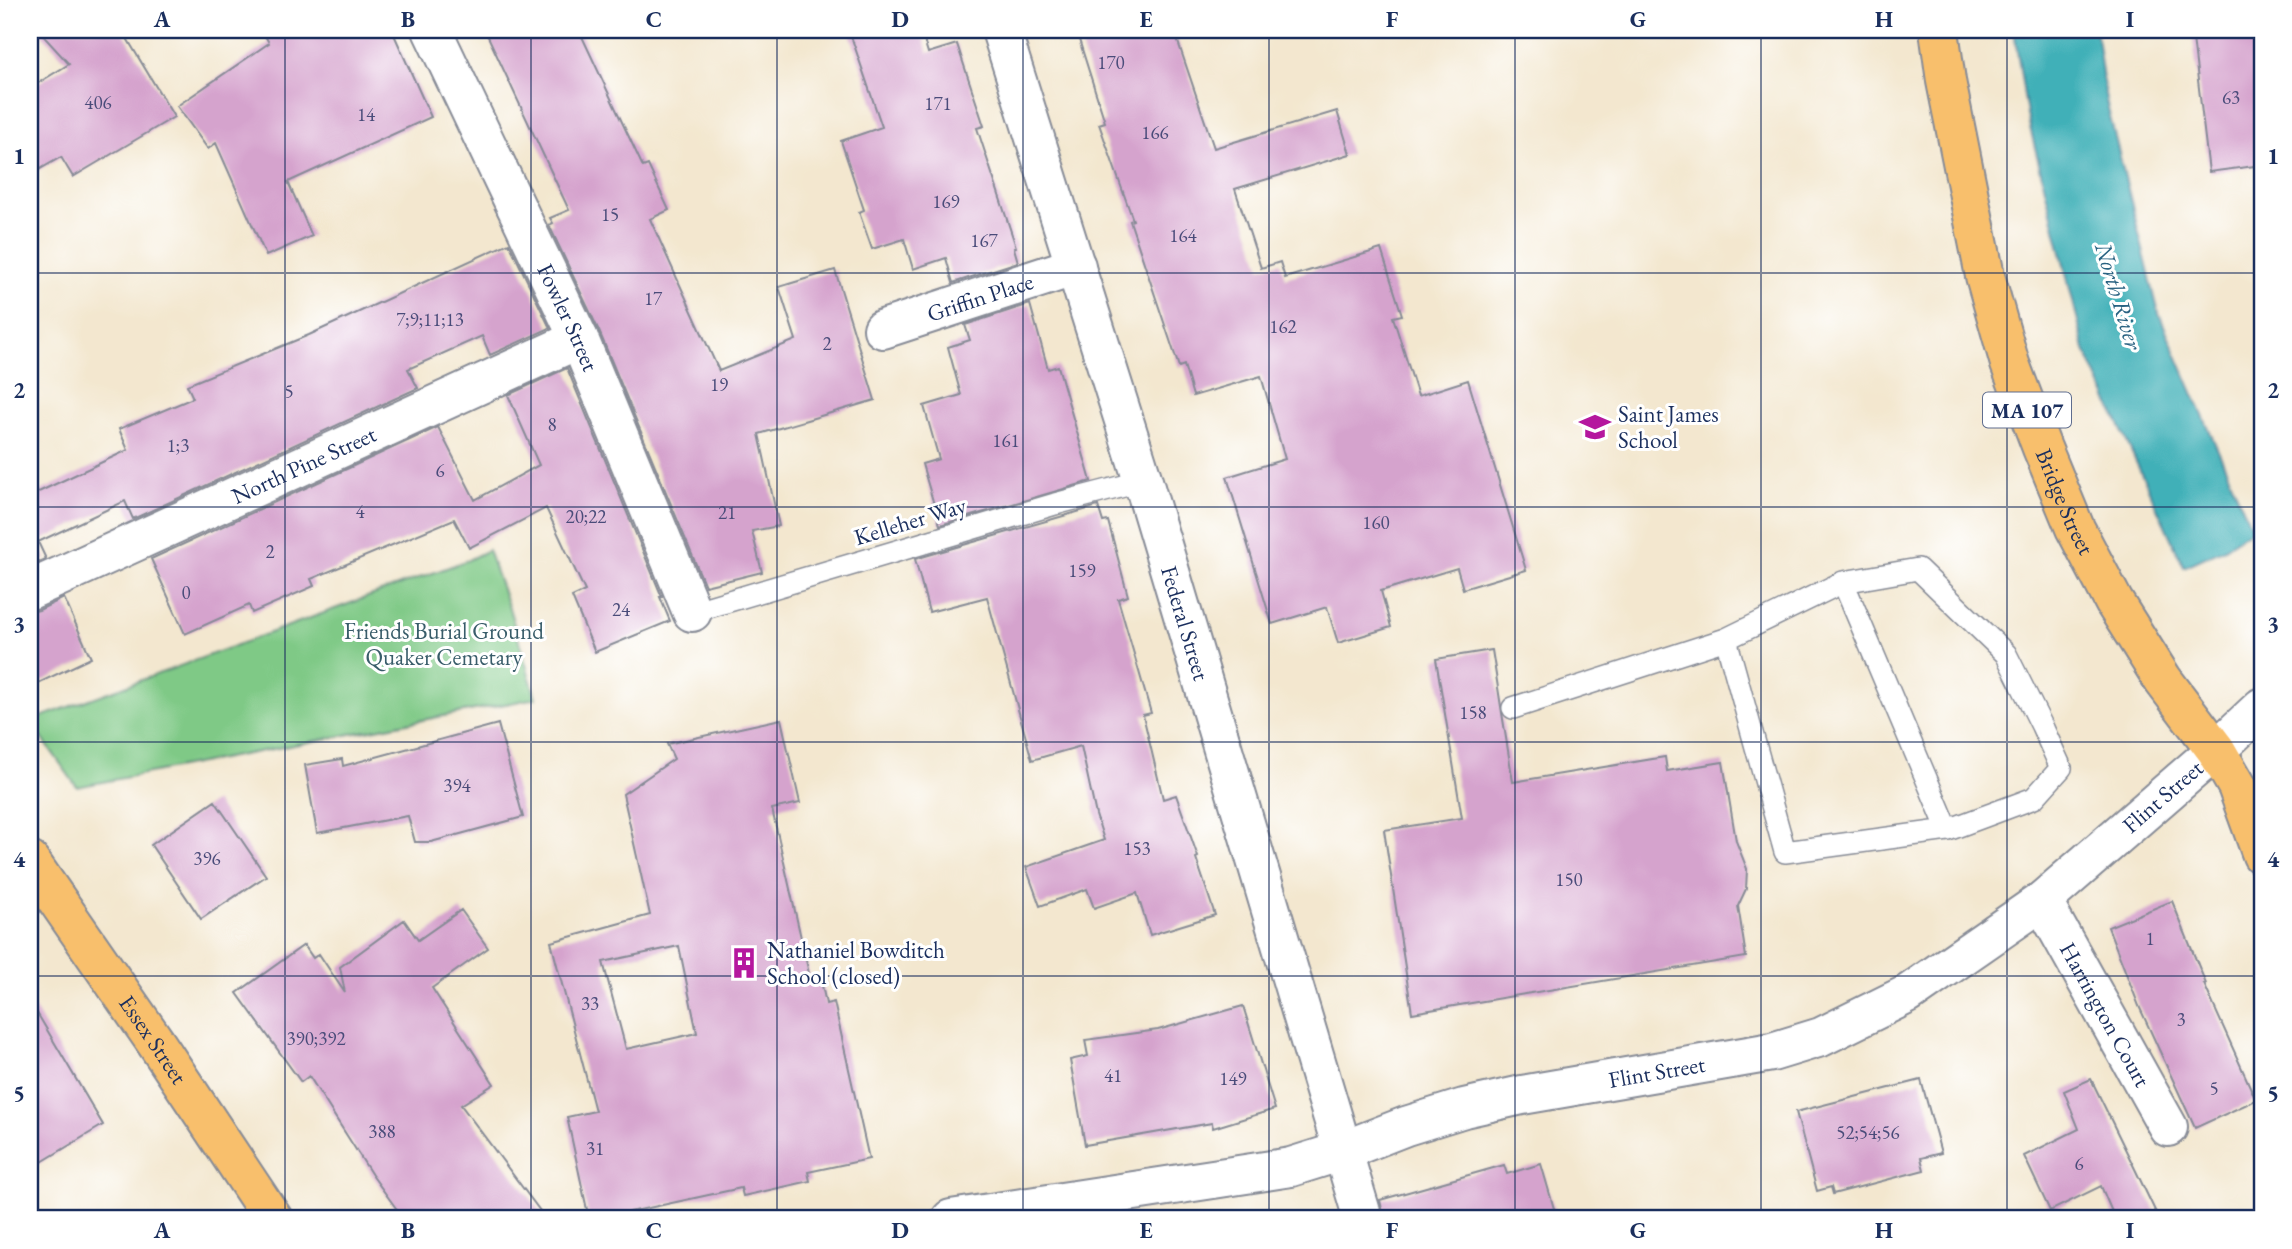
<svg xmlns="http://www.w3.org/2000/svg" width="2292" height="1249" font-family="'EB Garamond',serif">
	<rect width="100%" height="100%" fill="#fff"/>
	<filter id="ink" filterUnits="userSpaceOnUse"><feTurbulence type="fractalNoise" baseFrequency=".0143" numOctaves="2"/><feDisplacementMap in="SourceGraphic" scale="14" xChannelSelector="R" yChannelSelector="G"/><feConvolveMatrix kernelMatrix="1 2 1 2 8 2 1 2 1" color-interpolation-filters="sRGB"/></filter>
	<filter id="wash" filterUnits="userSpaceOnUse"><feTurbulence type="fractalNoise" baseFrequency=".00686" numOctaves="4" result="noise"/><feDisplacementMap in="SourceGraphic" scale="28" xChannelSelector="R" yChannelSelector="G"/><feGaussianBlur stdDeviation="1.57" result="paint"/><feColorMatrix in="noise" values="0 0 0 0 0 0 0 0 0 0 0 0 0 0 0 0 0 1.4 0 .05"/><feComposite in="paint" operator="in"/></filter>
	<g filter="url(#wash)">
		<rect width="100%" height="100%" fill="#f3e7cf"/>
		<path fill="#7fc986" stroke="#4d7c72" stroke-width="2" d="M488 550 510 611 536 698 77 787 30 721 468 560Z"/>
		<path fill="#40b0b8" stroke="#2e708b" stroke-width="2" d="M2014 30H2096L2106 101 2159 314 2252 529 2223 549 2184 567 2085 350 2027 115Z"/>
		<g id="blocks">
			<path fill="#d5a3cd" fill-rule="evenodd" d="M38 30H122L174 117 73 177 61 157 30 175V88L69 64Z
				M262 30H392L431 117 288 182 312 236 266 256 216 143 208 149 177 106 269 43Z
				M485 30H579L643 167 648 165 669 210 650 219 719 371 796 340 779 287 835 270 875 400 759 434 779 526 752 531 762 572 705 586 599 331 549 225 553 223 550 218 569 210Z
				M849 30H921L928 53 957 44 984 126 977 128 1016 247 1014 248 1018 262 953 283 946 258 913 269 904 239 872 249 859 212 864 210 841 141 882 127Z
				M1076 30H1174L1214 148 1337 111 1350 154 1235 189 1261 268 1280 262 1285 278 1381 249 1402 315 1393 317 1418 396 1468 380 1526 570 1463 589 1457 568 1381 591 1391 627 1338 643 1327 607 1272 624 1227 477 1285 459 1261 376 1193 396 1184 365 1179 367 1130 221 1133 220 1099 124 1105 122Z
				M2192 30H2262V165L2209 172Z
				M509 243 550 328 490 355 482 336 408 369 418 388 133 519 125 501 38 542 46 559 30 566V496L128 450 119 429 193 398 187 385 309 335Z
				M1030 304 1048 369 1058 366 1091 481 940 525 922 464 939 459 924 406 961 395 948 347 970 340 965 325Z
				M567 368 662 597H660L670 621 595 652 572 597 585 591 546 508 469 548 454 519 311 579 314 586 252 613 249 605 185 634 151 559 438 427 475 500 539 465 508 395Z
				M1098 506 1103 522 1108 521 1128 596 1118 599 1151 713 1143 715 1163 799 1176 795 1198 857 1196 858 1215 915 1150 935 1137 893 1094 908 1087 889 1040 906 1026 867 1104 840 1096 815 1081 746 1032 760 987 597 929 612 915 559Z
				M64 598 91 658 30 687V612L39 610Z
				M1492 650 1513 782 1665 757 1667 771 1723 762 1736 841 1747 869 1746 889 1738 906 1746 957 1412 1013 1384 830 1462 818 1436 659Z
				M781 719 800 803 772 809 810 978 820 976 826 1004 834 1002 869 1159 808 1172 810 1181 743 1196 741 1188 630 1212 632 1219H589L567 1117 595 1111 551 942 650 915 623 794 674 759 667 744ZM679 946 697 1033 626 1049 603 962Z
				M498 724 523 817 431 842H415L408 816 317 833 305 765 342 759 343 766Z
				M215 801 266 876 201 919 151 845Z
				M2172 901 2206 984H2204L2256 1100 2195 1128 2139 1006 2108 927Z
				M461 910 488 948 432 988 494 1084 461 1105 546 1219H404L372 1175 309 1076 301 1082 237 993 304 945 313 958 319 954 345 993 340 967 404 920 418 940Z
				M30 1001 103 1125 30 1169Z
				M1243 1006 1275 1109 1213 1128 1212 1123 1085 1145 1070 1060 1088 1056 1085 1040 1158 1030Z
				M2091 1079 2135 1169 2159 1219H2115L2101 1186 2050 1211 2024 1156 2079 1129 2064 1091Z
				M1921 1080 1941 1153 1921 1158 1924 1170 1833 1194 1831 1187 1817 1191 1796 1112Z
				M1541 1164 1557 1219H1384L1380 1200 1504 1165 1507 1174Z"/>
		</g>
	</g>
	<g filter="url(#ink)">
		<use href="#blocks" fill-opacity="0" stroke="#878b96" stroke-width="2"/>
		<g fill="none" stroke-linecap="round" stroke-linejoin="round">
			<defs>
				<path id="service" d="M1843 582 1948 830
					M692 612 1055 504 1143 481
					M1513 708 1726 639 1843 582 1918 569 2006 654 2042 726 2061 768 2034 798 1948 830 1785 852 1726 639"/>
				<g id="minor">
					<path id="s1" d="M432 30 579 339 692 612"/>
					<path id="s2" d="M1001 30 1143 481 1363 1219"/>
					<path id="s3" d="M883 329 1076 266"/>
					<path id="s4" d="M30 590 579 339"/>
					<path d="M2216 750 2262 707"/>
					<path id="s5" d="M2042 901 2168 1127"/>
				</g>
				<g id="tertiary">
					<path id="s6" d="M951 1219 1291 1167 1342 1151 1406 1126 1464 1108 1522 1095 1772 1052 1821 1037 1908 994 2042 901 2216 750"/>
				</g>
				<g id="primary">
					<path id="s7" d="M1939 30 1946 81 1985 276 2010 364 2042 448 2075 528 2114 602 2163 680 2216 750 2237 786 2262 855"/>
					<path id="s8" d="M30 861 156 1043 273 1219"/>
				</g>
			</defs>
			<use href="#service" stroke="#878b96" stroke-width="24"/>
			<use href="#minor" stroke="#878b96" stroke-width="42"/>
			<use href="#tertiary" stroke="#878b96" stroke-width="42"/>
			<use href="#primary" stroke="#878b96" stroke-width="42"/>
			<use href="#service" stroke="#fff" stroke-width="21"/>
			<use href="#minor" stroke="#fff" stroke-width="38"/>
			<use href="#tertiary" stroke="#fff" stroke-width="38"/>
			<use href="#primary" stroke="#f8bf6c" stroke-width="38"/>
		</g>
	</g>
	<path fill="none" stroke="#1b2f5e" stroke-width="2" stroke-opacity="0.55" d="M285 30V1219M531 30V1219M777 30V1219M1023 30V1219M1269 30V1219M1515 30V1219M1761 30V1219M2007 30V1219M30 273H2262M30 507H2262M30 742H2262M30 976H2262"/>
	<defs>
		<symbol id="school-bare" viewBox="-9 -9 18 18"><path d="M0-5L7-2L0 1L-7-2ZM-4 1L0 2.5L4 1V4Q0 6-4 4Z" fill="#b5179e" stroke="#fff" stroke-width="2.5" paint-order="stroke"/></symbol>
		<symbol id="building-bare" viewBox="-9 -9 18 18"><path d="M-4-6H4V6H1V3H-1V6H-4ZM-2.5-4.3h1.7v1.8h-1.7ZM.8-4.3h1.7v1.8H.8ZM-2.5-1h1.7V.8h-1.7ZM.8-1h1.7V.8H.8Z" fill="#b5179e" stroke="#fff" stroke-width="2.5" paint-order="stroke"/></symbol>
	</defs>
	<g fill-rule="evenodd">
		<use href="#school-bare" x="1573" y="405" width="44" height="44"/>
		<use href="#building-bare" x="722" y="941" width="44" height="44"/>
	</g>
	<g text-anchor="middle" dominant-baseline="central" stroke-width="6" stroke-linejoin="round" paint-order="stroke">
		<g font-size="19" fill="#4a4c7a">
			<text x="1111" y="62">170</text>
			<text x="2231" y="97">63</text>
			<text x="98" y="102">406</text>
			<text x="938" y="103">171</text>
			<text x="366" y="114">14</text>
			<text x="1155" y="132">166</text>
			<text x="946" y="201">169</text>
			<text x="610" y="214">15</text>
			<text x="1183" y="235">164</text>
			<text x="984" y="240">167</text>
			<text x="653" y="298">17</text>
			<text x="430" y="319">7;9;11;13</text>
			<text x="1283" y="326">162</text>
			<text x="827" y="343">2</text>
			<text x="719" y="384">19</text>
			<text x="289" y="391">5</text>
			<text x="552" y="424">8</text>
			<text x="1006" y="440">161</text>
			<text x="178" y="445">1;3</text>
			<text x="440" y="470">6</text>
			<text x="360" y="511">4</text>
			<text x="727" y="512">21</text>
			<text x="586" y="516">20;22</text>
			<text x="1376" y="522">160</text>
			<text x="270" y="551">2</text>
			<text x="1082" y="570">159</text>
			<text x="186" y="592">0</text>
			<text x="621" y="609">24</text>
			<text x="1473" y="712">158</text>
			<text x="457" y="785">394</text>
			<text x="1137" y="848">153</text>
			<text x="207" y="858">396</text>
			<text x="1569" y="879">150</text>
			<text x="2150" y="938">1</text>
			<text x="590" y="1003">33</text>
			<text x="2181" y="1019">3</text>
			<text x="316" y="1038">390;392</text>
			<text x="1113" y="1075">41</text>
			<text x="1233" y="1078">149</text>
			<text x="2214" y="1088">5</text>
			<text x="382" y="1131">388</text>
			<text x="1868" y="1132">52;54;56</text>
			<text x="595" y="1148">31</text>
			<text x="2079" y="1163">6</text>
		</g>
		<rect fill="#fff" stroke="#5f6d8e" stroke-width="2" x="1983" y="392.5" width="88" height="35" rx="5"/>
		<g font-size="21" font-weight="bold" fill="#1b2f5e">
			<text x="2027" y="410">MA 107</text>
		</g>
		<g font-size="23" fill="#1b2f5e" stroke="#fff">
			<text stroke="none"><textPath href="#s3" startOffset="102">Griffin Place</textPath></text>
			<text stroke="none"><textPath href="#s1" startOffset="318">Fowler Street</textPath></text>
			<text stroke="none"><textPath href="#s4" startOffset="301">North Pine Street</textPath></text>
			<text stroke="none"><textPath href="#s7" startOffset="490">Bridge Street</textPath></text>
			<text transform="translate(910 521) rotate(-17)">Kelleher Way</text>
			<text stroke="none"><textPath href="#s2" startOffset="621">Federal Street</textPath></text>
			<text stroke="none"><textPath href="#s6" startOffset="1311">Flint Street</textPath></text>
			<text stroke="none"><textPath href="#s5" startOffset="130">Harrington Court</textPath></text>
			<text stroke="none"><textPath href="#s8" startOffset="217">Essex Street</textPath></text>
			<text stroke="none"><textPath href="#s6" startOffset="723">Flint Street</textPath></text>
		</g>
		<g font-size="23" fill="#1b2f5e" stroke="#fff" text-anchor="start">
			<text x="1618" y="414">Saint James<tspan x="1618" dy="26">School</tspan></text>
			<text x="767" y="950">Nathaniel Bowditch<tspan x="767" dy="26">School (closed)</tspan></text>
		</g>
		<g font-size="23" fill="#395d6a" stroke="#fff">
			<text x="444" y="631">Friends Burial Ground<tspan x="444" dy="26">Quaker Cemetary</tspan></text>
		</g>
		<g font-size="24" font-style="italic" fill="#2a6382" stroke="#fff">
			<text transform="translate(2119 296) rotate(73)">North River</text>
		</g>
	</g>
	<rect width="2292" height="1249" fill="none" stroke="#fff" stroke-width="77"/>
	<rect x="38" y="38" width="2216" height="1172" fill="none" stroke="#1b2f5e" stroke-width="2.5"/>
	<g font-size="23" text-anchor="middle" font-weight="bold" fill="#1b2f5e">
		<text x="162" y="27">A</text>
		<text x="408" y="27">B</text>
		<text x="654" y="27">C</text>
		<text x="900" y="27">D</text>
		<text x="1146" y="27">E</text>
		<text x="1392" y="27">F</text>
		<text x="1638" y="27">G</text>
		<text x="1884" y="27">H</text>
		<text x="2130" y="27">I</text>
		<text x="19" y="164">1</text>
		<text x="2273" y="164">1</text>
		<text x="19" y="398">2</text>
		<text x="2273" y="398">2</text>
		<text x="19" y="632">3</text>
		<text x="2273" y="632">3</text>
		<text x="19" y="867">4</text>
		<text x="2273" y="867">4</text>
		<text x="19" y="1101">5</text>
		<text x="2273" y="1101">5</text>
		<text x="162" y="1238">A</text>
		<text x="408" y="1238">B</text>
		<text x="654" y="1238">C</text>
		<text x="900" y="1238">D</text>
		<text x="1146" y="1238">E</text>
		<text x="1392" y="1238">F</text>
		<text x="1638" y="1238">G</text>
		<text x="1884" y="1238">H</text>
		<text x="2130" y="1238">I</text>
	</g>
</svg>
